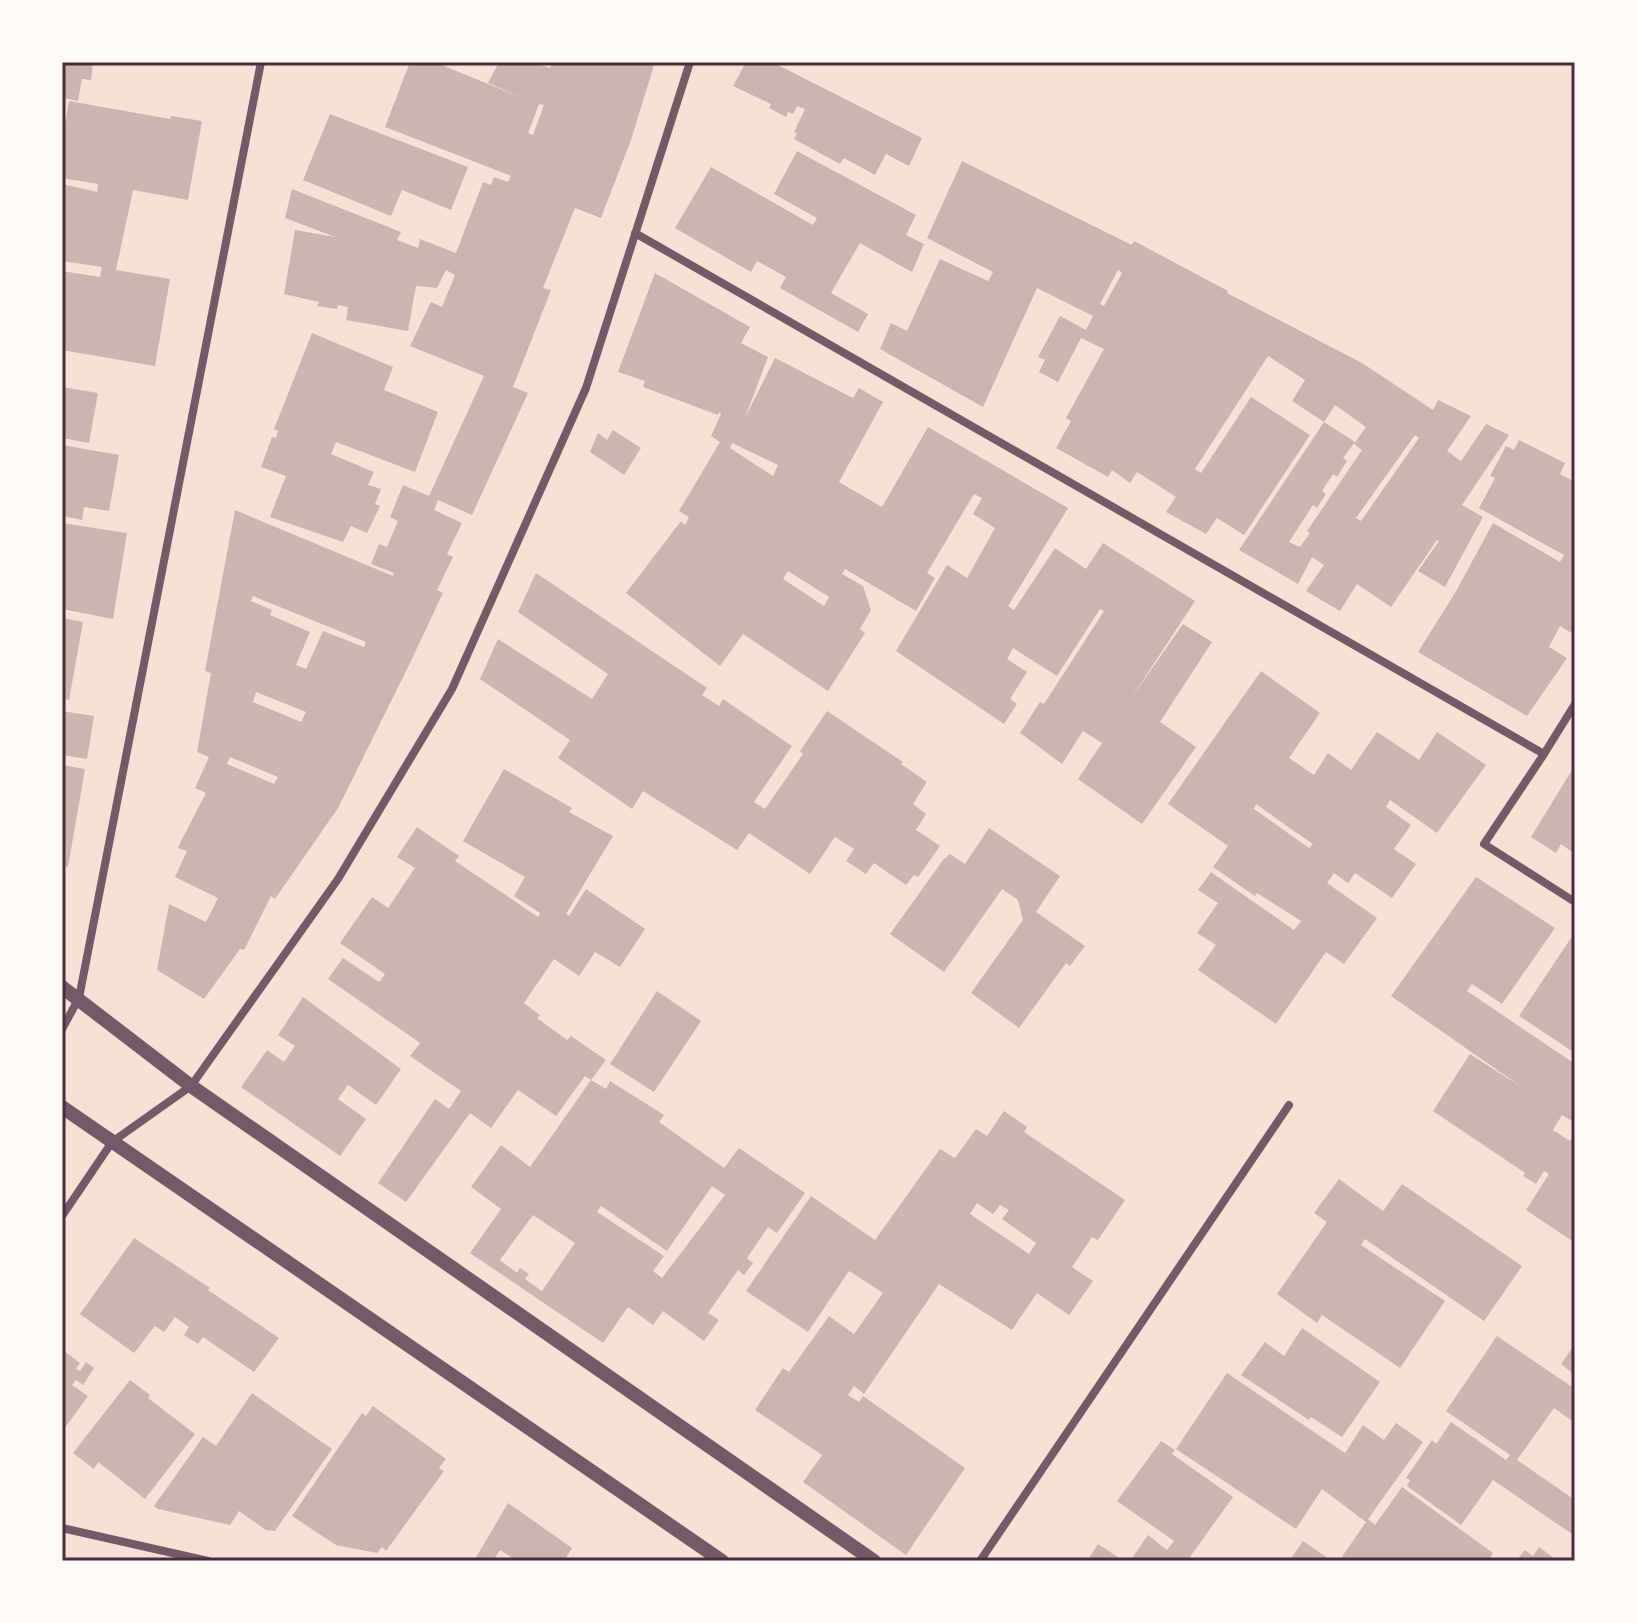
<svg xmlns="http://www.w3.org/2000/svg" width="1637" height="1623" font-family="Lato,sans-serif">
	<rect width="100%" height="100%" fill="#f7e1d7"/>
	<path fill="#ccb4b1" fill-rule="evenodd" d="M62 62H93L91 80 82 79 78 101 62 98Z
		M410 62H434L528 100 488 83 499 62H531L550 68 552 62H655L631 140 601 218 575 208 543 288 551 290 513 387 528 393 472 515 438 500 434 510 462 523 447 554 453 557 437 590 443 593 409 665 338 808 275 899 271 896 244 950 240 949 204 999 157 970 169 904 206 922 218 898 175 877 187 851 178 848 179 845 206 793 195 788 209 757 197 752 211 673 205 671 235 510 393 576 394 573 371 564 379 544 387 547 398 521 390 517 403 485 429 496 484 376 410 346 431 302 442 307 455 275 446 270 437 288 416 286 408 331 346 320 348 307 338 305 337 309 317 306 319 302 284 294 295 230 335 237 285 218 292 189 401 232 397 240 418 248 420 239 456 253 483 182 491 185 494 177 508 182 511 176 385 127ZM539 104 544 105 533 135 528 133ZM253 596 366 642 364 647 323 631 306 669 296 665 310 632 270 615 272 610 251 601ZM256 692 306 712 301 722 253 702ZM230 757 278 777 274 784 227 764Z
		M746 62H772L922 138 909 166 886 154 875 175 844 158 840 164 794 139 797 133 794 132 805 109 797 106 793 114 788 112 786 117 769 108 771 104 733 86Z
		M69 101 170 119 171 116 202 121 188 200 133 190 116 270 170 279 155 366 62 350V271L100 277 102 267 62 261V184L97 192 98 184 62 178V139Z
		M330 114 468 167 451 210 402 190 391 216 303 180Z
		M797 151 916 215 906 235 924 244 912 272 860 243 831 293 868 314 858 332 780 288 786 277 757 261 751 272 675 228 711 167 813 225 817 218 774 194Z
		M962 161 1132 245 1134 241 1228 291 1227 293 1362 363 1433 410 1438 400 1471 416 1447 451 1461 461 1486 424 1509 435 1462 505 1483 517 1445 587 1418 571 1439 541 1437 540 1391 607 1357 584 1340 611 1306 591 1324 565 1312 557 1298 584 1239 550 1324 422 1292 401 1305 380 1268 356 1195 469 1201 473 1251 397 1310 435 1244 535 1217 518 1206 534 1166 512 1176 497 1137 472 1130 483 1112 470 1108 477 1056 448 1071 421 1066 418 1104 349 1081 338 1058 382 1039 372 1045 360 1038 357 1060 316 1086 330 1093 316 1037 288 983 407 880 349 891 323 907 331 940 259 988 281 993 272 927 238ZM1118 270 1122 273 1104 306 1100 304ZM1335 405 1366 427 1354 444 1362 450 1307 531 1310 533 1300 547 1289 542 1313 505 1317 508 1326 494 1322 491 1333 474 1337 477 1347 461 1343 458 1355 442 1324 422ZM1415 435 1419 438 1361 521 1356 518Z
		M655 273 750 327 741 343 768 357 745 418 775 358 853 398 859 388 883 402 839 482 882 507 928 427 1068 508 1008 606 1014 610 1055 548 1086 569 1103 543 1195 601 1130 700 1183 624 1212 642 1160 722 1196 747 1142 824 1078 779 1102 743 1083 731 1062 764 1020 733 1040 702 1044 704 1104 611 1100 609 1057 676 1013 648 1007 659 1027 672 1010 699 1017 704 1004 724 896 651 947 565 967 578 995 528 973 514 982 498 974 494 927 573 935 578 916 611 845 569 842 574 863 586 871 610 860 629 865 633 828 691 743 634 720 666 626 593 681 521 685 525 689 517 679 511 720 442 711 436 721 414 719 412 718 415 643 387 645 381 618 372ZM732 443 778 465 773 476 730 448ZM788 571 829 597 824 606 783 579Z
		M312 333 393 367 384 390 438 412 415 472 336 442 331 454 374 472 368 485 381 489 375 504 380 506 367 533 351 526 343 542 270 517 286 476 261 467 272 437 276 438 278 431 274 429Z
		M62 387 98 393 89 443 62 438Z
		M613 430 641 448 624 475 590 452 598 433 607 440Z
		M1519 440 1565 463 1560 474 1575 482V635L1560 626 1549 647 1567 658 1527 716 1418 652 1455 593 1493 523 1560 562 1564 555 1479 508 1495 478 1490 476 1506 446 1514 450Z
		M62 445 119 455 109 511 84 507 82 520 62 516Z
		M62 523 127 533 113 619 62 609Z
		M536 573 707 688 702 695 719 706 723 699 792 746 754 802 765 809 803 754 800 751 827 711 903 762 901 764 927 782 913 804 926 814 916 830 940 846 918 877 914 875 906 885 874 863 866 874 846 861 854 849 835 837 810 874 749 833 737 850 643 791 632 809 558 758 570 740 480 679 498 639 592 699 608 674 518 612Z
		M62 618 83 622 69 700 62 699Z
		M1261 671 1320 713 1289 758 1314 775 1328 753 1351 770 1377 732 1419 760 1437 732 1486 765 1437 833 1390 800 1386 807 1411 825 1394 849 1416 864 1392 898 1355 873 1348 883 1334 873 1327 883 1377 918 1344 964 1326 952 1276 1024 1198 970 1216 945 1197 933 1218 903 1198 890 1211 872 1294 930 1301 921 1257 893 1255 896 1213 867 1228 846 1168 804ZM1256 804 1291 829 1313 844 1309 848 1254 809Z
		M62 711 94 716 87 759 62 755Z
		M62 765 85 769 68 867 62 866Z
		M1575 765V854L1561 844 1556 853 1531 837Z
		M504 769 572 808 569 812 613 836 566 914 569 916 586 889 645 929 620 967 595 952 579 976 554 959 524 1003 540 1015 537 1018 567 1040 571 1036 606 1060 591 1080 585 1076 556 1116 518 1090 491 1128 470 1113 406 1202 378 1183 435 1099 449 1109 461 1091 410 1056 420 1043 328 979 343 958 379 982 385 974 340 943 372 897 388 908 415 868 397 857 417 827 459 856 455 861 538 917 540 913 514 896 525 877 463 841Z
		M989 828 1060 876 1036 912 1085 946 1070 966 1066 963 1019 1028 971 993 1023 920 1018 900 1002 889 944 972 890 934 943 860 950 854 965 864Z
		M1476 877 1555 928 1502 1004 1472 984 1467 991 1575 1064V1123L1562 1115 1553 1130 1570 1141 1575 1134V1243L1526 1210 1549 1174 1544 1171 1536 1184 1523 1176 1525 1173 1433 1111 1470 1054 1523 1088 1391 996Z
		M1571 938 1575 940V1053L1519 1016Z
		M657 991 701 1021 654 1092 610 1064Z
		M303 997 401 1069 376 1105 348 1085 338 1099 366 1119 340 1156 241 1087 267 1050 284 1062 295 1046 278 1035Z
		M591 1080 606 1089 610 1081 664 1115 659 1122 724 1168 739 1148 805 1193 777 1233 768 1227 747 1258 753 1263 744 1275 738 1270 708 1313 719 1320 704 1341 663 1311 653 1325 628 1307 603 1343 470 1253 501 1209 471 1187 501 1145 530 1167ZM712 1186 725 1195 662 1278 653 1271 664 1256 597 1212 601 1206 667 1251ZM533 1215 575 1243 542 1291 525 1279 529 1274 520 1268 517 1273 500 1260Z
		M1004 1111 1027 1127 1024 1132 1125 1200 1098 1240 1092 1237 1072 1267 1093 1281 1069 1315 1037 1293 1012 1330 939 1284 864 1394 854 1386 848 1395 859 1402 863 1396 965 1468 906 1555 803 1482 822 1455 755 1410 783 1368 789 1372 829 1316 854 1334 883 1293 849 1271 808 1332 746 1291 811 1196 875 1240 940 1149 955 1158 976 1129 987 1136ZM977 1203 993 1214 1000 1205 1009 1210 1002 1219 1036 1243 1029 1254 970 1214Z
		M1339 1179 1383 1211 1402 1184 1522 1266 1484 1321 1365 1239 1361 1245 1445 1301 1400 1368 1322 1315 1317 1323 1277 1294 1327 1222 1314 1213Z
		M134 1238 210 1288 208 1290 279 1338 254 1372 203 1337 198 1344 184 1335 189 1327 175 1317 164 1332 155 1326 134 1353 80 1314Z
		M1302 1328 1380 1382 1342 1437 1311 1417 1309 1420 1241 1375 1265 1342 1284 1356Z
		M1497 1336 1575 1389V1423L1554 1408 1517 1460 1575 1500V1536L1493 1480 1461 1525 1407 1486 1410 1480 1406 1478 1432 1440 1436 1444 1451 1422 1506 1460 1510 1455 1446 1411Z
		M1575 1344V1375L1561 1364Z
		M64 1351 80 1363 76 1369 80 1371 86 1362 94 1368 83 1385 76 1380 72 1385 88 1396 62 1432Z
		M1227 1373 1345 1453 1363 1425 1384 1440 1396 1423 1423 1442 1368 1519 1375 1525 1402 1487 1493 1553 1488 1561H1339L1366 1522 1322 1489 1296 1529 1176 1449Z
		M130 1380 150 1395 148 1398 195 1434 145 1499 98 1462 94 1469 73 1453Z
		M252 1393 332 1449 275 1531 266 1530 239 1511 230 1525 158 1509 154 1506 203 1437 216 1446Z
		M373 1406 446 1459 439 1468 444 1471 386 1551 382 1547 377 1553 336 1545 292 1516 362 1413 366 1416Z
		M1161 1441 1175 1450 1172 1454 1233 1497 1187 1561H1130L1148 1535 1167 1550 1174 1541 1117 1501Z
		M508 1503 572 1548 564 1561H517L500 1550 493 1561H474Z
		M1303 1541 1332 1561H1289Z
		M1098 1544 1124 1561H1087Z
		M1539 1547 1558 1561H1516L1525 1550 1533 1556Z"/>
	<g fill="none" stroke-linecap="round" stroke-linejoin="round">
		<path stroke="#755966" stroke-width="8" d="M635 233 1544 754 1575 704
			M1544 754 1484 844 1575 902
			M62 1029 79 998 261 62
			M62 1216 112 1142 191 1086 338 879 452 689 586 388 690 62
			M62 1528 208 1561
			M980 1561 1289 1105"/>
		<path stroke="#755966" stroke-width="14" d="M62 987 191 1086 874 1561
			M62 1107 722 1561"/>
	</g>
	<rect width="1637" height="1623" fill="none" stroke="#fffaf5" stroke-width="128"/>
	<rect x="64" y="64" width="1509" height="1495" fill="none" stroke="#4a2c40" stroke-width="3"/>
</svg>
